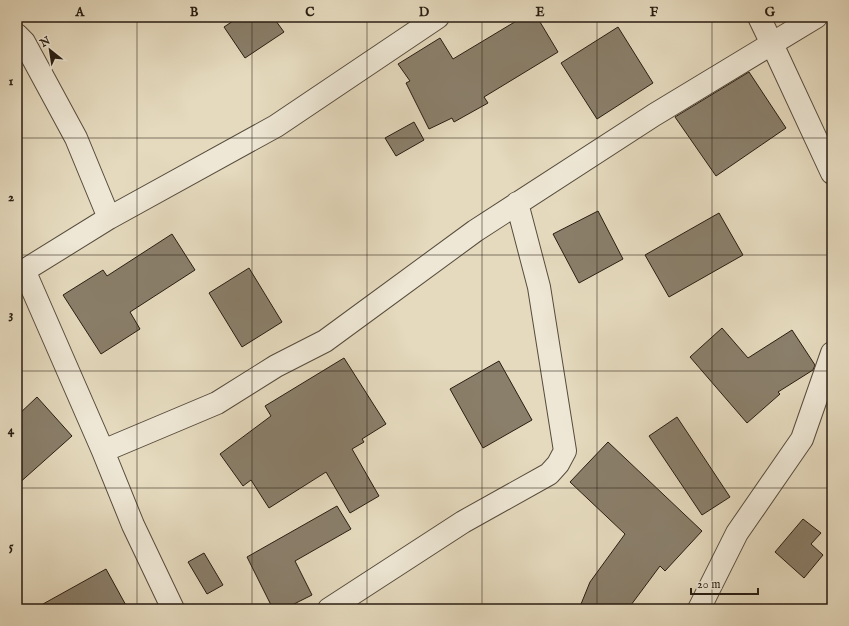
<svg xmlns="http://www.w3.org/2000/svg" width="849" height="626" font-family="'IM FELL English',serif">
	<rect width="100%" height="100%" fill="#e5dabe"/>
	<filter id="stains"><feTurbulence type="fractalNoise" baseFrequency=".005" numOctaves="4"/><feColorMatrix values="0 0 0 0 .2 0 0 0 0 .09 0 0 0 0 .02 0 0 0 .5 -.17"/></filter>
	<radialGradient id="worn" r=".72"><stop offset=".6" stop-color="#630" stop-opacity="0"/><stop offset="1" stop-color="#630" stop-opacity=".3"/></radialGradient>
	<path fill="#8a7f6b" stroke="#281d12" d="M239 17H273L284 32 245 58 224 27Z
		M523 17H537L558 52 484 97 488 103 454 122 452 118 429 129 406 83 410 81 398 64 440 38 453 59Z
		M618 27 653 83 597 119 561 63Z
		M749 72 786 128 716 176 675 117Z
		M414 122 424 140 396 156 385 138Z
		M598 211 623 259 579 283 553 234Z
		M719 213 743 255 669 297 645 255Z
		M172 234 195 270 130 312 140 329 101 354 63 295 103 270 107 276Z
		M249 268 282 322 242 347 209 293Z
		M722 328 748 358 792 330 815 365 813 370 778 392 780 394 747 423 690 357Z
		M344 358 386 424 362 439 364 442 352 449 379 496 350 513 326 472 269 508 251 480 243 486 220 454 271 416 265 406Z
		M499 361 532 420 483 448 450 389Z
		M37 397 72 436 17 485V416Z
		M677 417 730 497 702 515 649 436Z
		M608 442 702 531 665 571 660 566 628 609H579L590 582 625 534 570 482Z
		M337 506 351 529 295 561 312 595 284 609H273L247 557Z
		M803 519 821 533 811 544 823 555 804 578 775 552Z
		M204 553 223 585 207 594 188 562Z
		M106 569 128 609H34Z"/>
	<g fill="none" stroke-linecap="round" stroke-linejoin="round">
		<defs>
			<path id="minor" d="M759 17 772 44 832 173
				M17 35 24 42 76 138 109 218
				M24 270 103 451 133 525 173 609
				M17 275 109 218 276 126 438 17
				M103 451 217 403 276 366 325 341 475 231 654 115 816 17
				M329 609 463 522 549 474 558 464 565 451 539 287 517 203
				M699 609 737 533 802 439 832 353"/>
		</defs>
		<use href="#minor" stroke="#574c3d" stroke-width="24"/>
		<use href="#minor" stroke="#eee7d5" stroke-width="22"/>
	</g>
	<path fill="none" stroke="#281d12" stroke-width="1" stroke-opacity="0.55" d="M137 17V609M252 17V609M367 17V609M482 17V609M597 17V609M712 17V609M17 138H832M17 255H832M17 371H832M17 488H832"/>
	<rect width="849" height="626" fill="none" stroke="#e5dabe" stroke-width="44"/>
	<g transform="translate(50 50) rotate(330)" stroke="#eee7d5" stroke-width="3" paint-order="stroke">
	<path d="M0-3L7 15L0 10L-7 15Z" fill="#281d12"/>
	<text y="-6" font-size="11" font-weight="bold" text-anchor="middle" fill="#281d12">N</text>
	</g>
	<path d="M691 588v6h67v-6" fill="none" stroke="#281d12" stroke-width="2"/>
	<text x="697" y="588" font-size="12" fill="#281d12" stroke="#eee7d5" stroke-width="3" paint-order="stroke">20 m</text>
	<rect x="22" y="22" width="805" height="582" fill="none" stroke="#281d12" stroke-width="1.5"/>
	<g font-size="13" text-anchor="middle" font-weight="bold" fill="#281d12">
		<text x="80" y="16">A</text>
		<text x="194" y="16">B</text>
		<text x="310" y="16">C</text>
		<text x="424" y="16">D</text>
		<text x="540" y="16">E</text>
		<text x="654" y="16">F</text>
		<text x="770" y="16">G</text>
		<text x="11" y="85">1</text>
		<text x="11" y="201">2</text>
		<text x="11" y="318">3</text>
		<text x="11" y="434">4</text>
		<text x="11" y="550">5</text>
	</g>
	<rect width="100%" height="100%" filter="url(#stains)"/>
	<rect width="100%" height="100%" fill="url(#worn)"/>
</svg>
